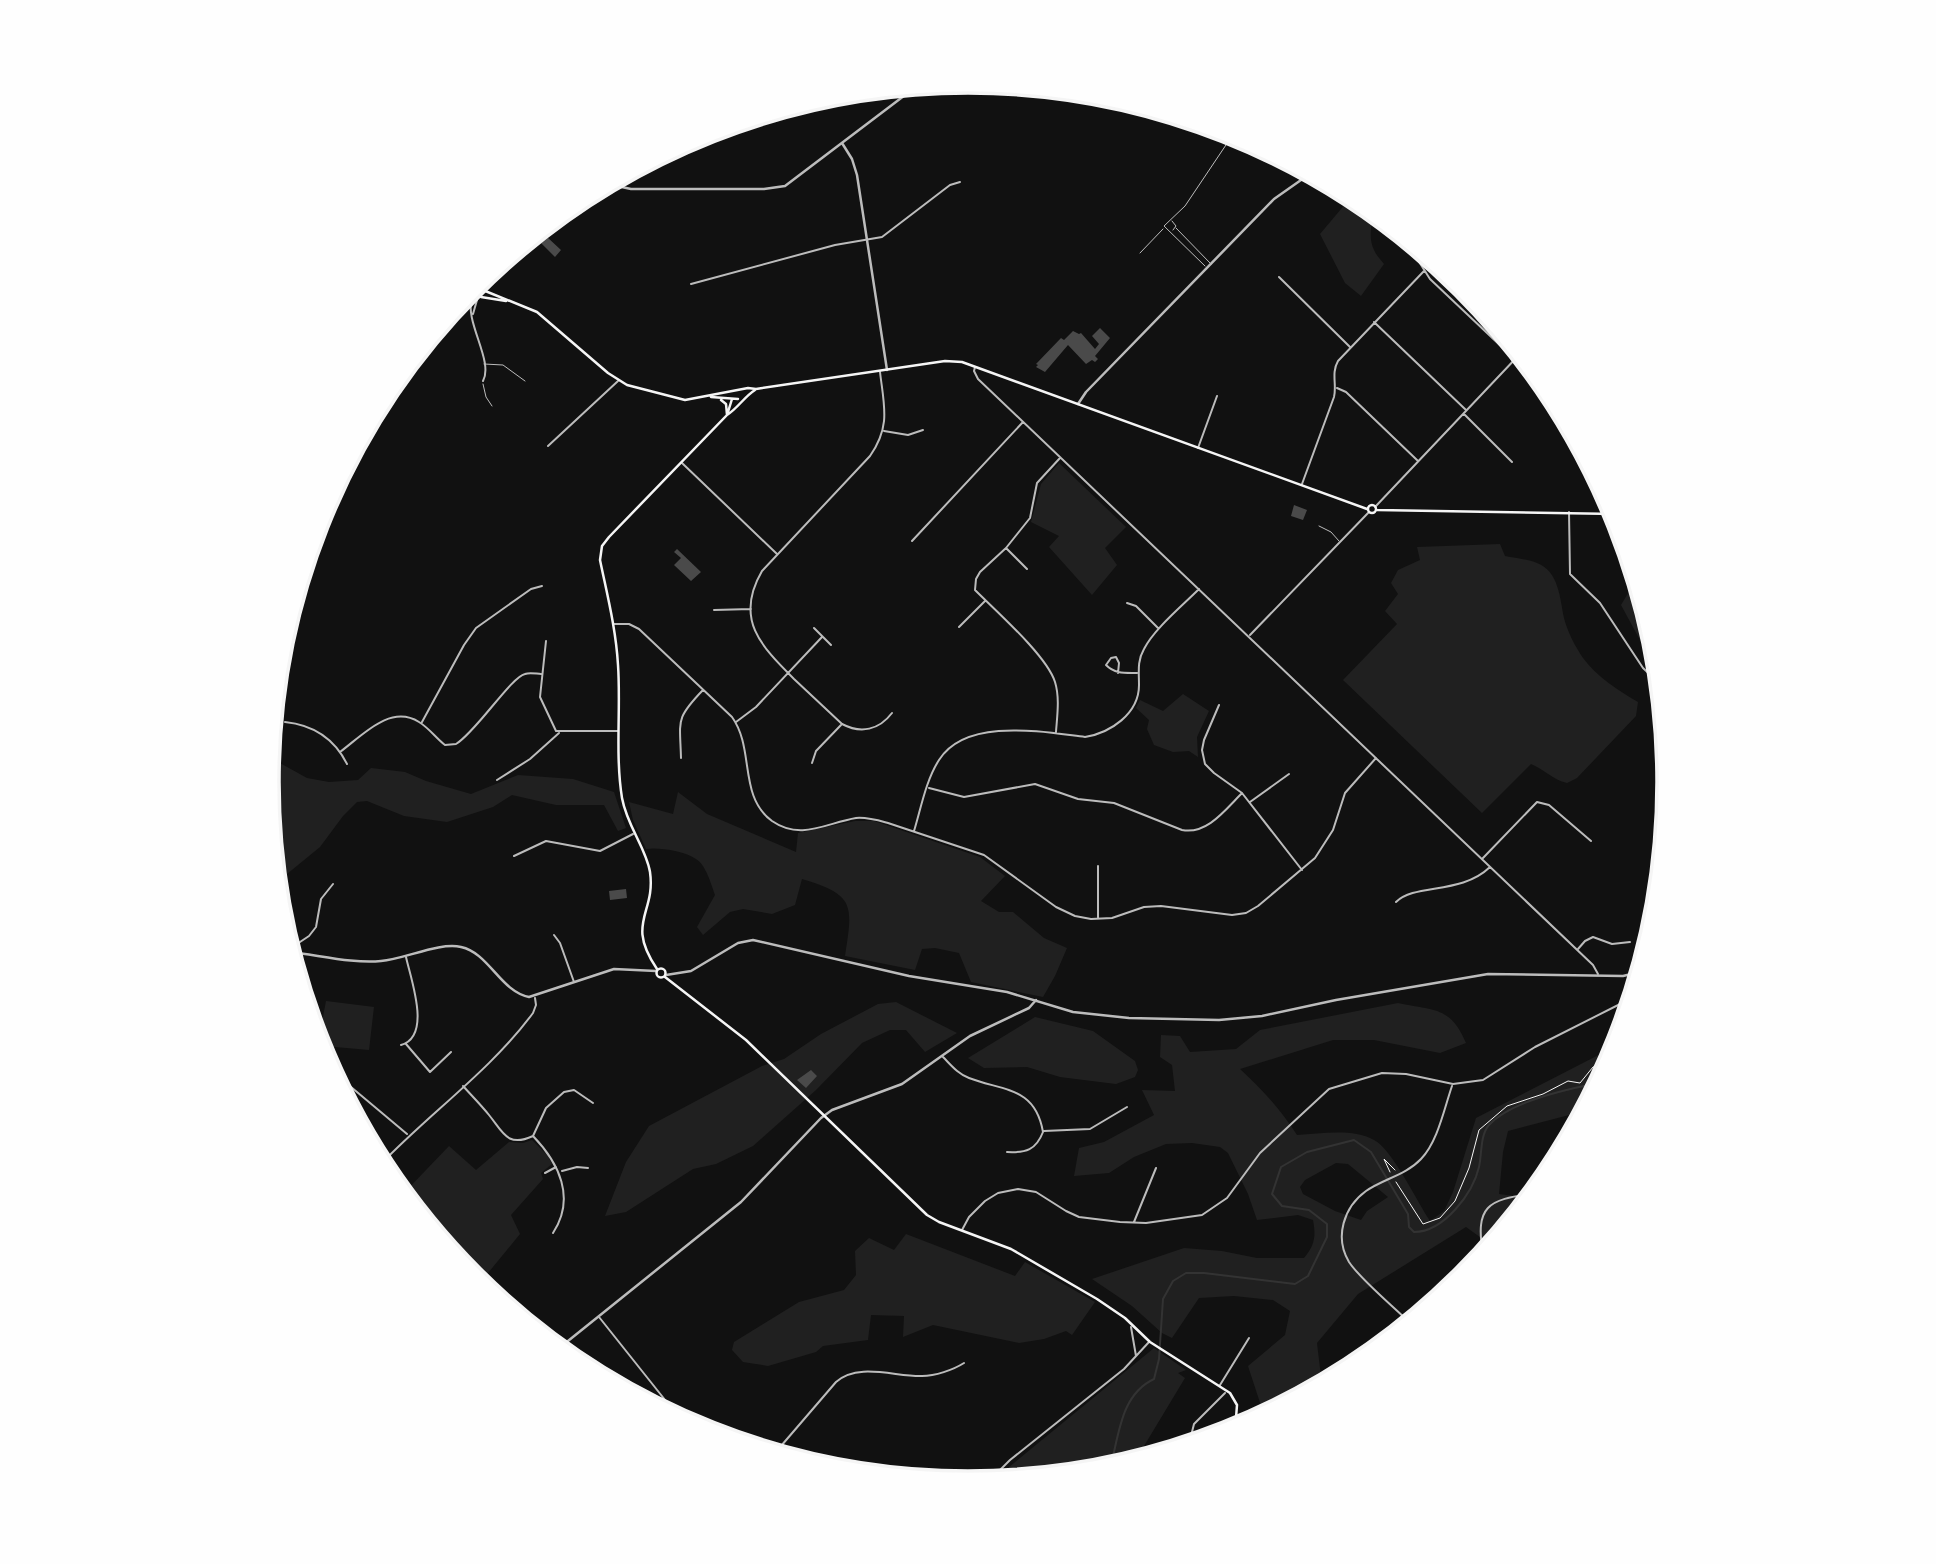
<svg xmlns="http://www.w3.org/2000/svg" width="1936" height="1564" font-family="'Space Grotesk',sans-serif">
	<rect width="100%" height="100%" fill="#111"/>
	<path fill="#202020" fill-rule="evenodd" d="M1352 196C1386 214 1363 226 1374 250 1376 255 1381 260 1384 264L1361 296 1345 283 1320 234Z
		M1059 463 1126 527 1105 548 1117 565 1092 595 1049 547 1059 536 1031 522 1041 484Z
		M1500 544 1505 556C1515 558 1527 559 1537 563 1559 571 1560 599 1564 618 1567 631 1576 648 1583 658 1596 676 1619 691 1638 702L1636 716 1577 778 1567 783C1553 780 1544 769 1531 764L1482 813 1343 680 1397 624 1385 611 1398 594 1391 583 1398 570 1420 560 1417 547Z
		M1636 580 1656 646 1658 666 1647 653 1621 605Z
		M1183 694 1209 711 1197 737 1198 757 1189 751 1173 752 1154 745 1147 729 1149 720 1136 708 1140 700 1163 711Z
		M269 757 307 778 329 782 358 780 371 768 405 772 426 781 471 794 518 775 573 779 614 792 626 828 618 831 604 805H556L512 795 493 807 447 822 404 816 367 801 357 802 343 816 320 847 276 883 267 782Z
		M678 792 707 814 796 852 798 833 855 821H874L980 857 1005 876 981 901 999 912H1013L1044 938 1067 948 1055 976 1043 997 971 982 959 953 935 948 922 949 915 970 845 956C853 904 855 895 802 879L795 905 772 914 743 909 730 912 703 935 697 927 715 895C711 884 706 865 696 859 685 851 658 847 646 849L633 820 629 802 673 814Z
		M326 1001 374 1007 369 1050 324 1046 318 1043Z
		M896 1002 957 1033 925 1052 906 1030H890L862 1043 816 1090 753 1146 716 1164 693 1169 626 1212 605 1216 626 1162 649 1126 762 1066 784 1059 821 1034 878 1004Z
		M1398 1003C1435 1011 1450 1006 1466 1043L1440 1053 1374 1040H1333L1240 1069C1262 1089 1281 1110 1297 1135 1321 1134 1352 1128 1374 1140 1393 1150 1417 1202 1430 1221L1444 1211 1453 1192 1476 1118 1618 1045 1581 1115 1573 1114 1508 1131 1503 1152 1499 1194 1522 1197 1533 1195 1491 1245 1466 1227 1358 1294 1317 1343 1322 1385 1264 1415 1248 1366 1285 1335 1290 1311 1273 1300 1234 1296 1199 1298 1172 1338 1162 1333 1132 1306 1092 1279 1184 1248 1222 1251 1257 1258H1304C1315 1245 1316 1236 1313 1220L1298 1215 1257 1220 1248 1194 1228 1153 1220 1147 1192 1143 1166 1144 1134 1157 1109 1173 1074 1176 1079 1148 1104 1142 1154 1115 1142 1090 1175 1091 1172 1065 1160 1057 1161 1035 1180 1036 1190 1052 1236 1049 1260 1030ZM1336 1163 1348 1164 1388 1197 1367 1211 1361 1220 1335 1211 1303 1194 1300 1187 1305 1180Z
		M1035 1017 1093 1031 1135 1061 1138 1070 1135 1077 1116 1084 1060 1077 1027 1067 984 1068 968 1058Z
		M532 1140 548 1156 552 1164 541 1173 543 1179 511 1215 520 1234 479 1284 403 1194 449 1146 476 1170 509 1142 523 1143Z
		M906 1234 1015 1276 1025 1262 1095 1302 1072 1335 1066 1331 1044 1339 1019 1343 933 1325 903 1337 904 1316 871 1315 868 1340 823 1346 816 1352 768 1366 743 1362 732 1350 734 1342 799 1302 844 1290 856 1275 855 1251 869 1238 894 1250Z
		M1154 1348 1186 1370 1178 1373 1185 1378 1135 1461 1104 1470 992 1481Z"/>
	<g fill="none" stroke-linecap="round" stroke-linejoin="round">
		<path stroke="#333" stroke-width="2" d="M1110 1469C1119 1436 1120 1395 1154 1379L1159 1359 1163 1299 1173 1281 1186 1273H1204L1295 1284 1308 1276 1327 1237V1224L1309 1210 1282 1206 1272 1194 1281 1167 1307 1152 1354 1140 1371 1152 1408 1214 1409 1227 1414 1232C1444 1232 1473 1193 1479 1167 1482 1154 1480 1135 1489 1125 1511 1101 1567 1089 1599 1083"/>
	</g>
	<path fill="#4a4a4a" d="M547 237 561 250 555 257 541 243Z
		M1100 328 1110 338 1095 356 1098 359 1095 362 1092 360 1086 364 1068 345 1045 372 1036 367 1038 365 1036 364 1061 338 1064 340 1073 331 1079 334 1081 333 1095 349 1099 344 1092 336Z
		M1294 505 1307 510 1303 520 1291 516Z
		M677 549 701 572 691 581 674 565 681 558 674 552Z
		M626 889 627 898 610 900 609 891Z
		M811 1070 817 1076 806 1088 797 1080Z"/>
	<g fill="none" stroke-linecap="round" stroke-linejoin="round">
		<path stroke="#f5f5f5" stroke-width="1" d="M1390 1172 1384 1159 1395 1170
			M1396 1182 1423 1224 1440 1218 1455 1201 1469 1168 1479 1130 1507 1106 1543 1094 1568 1081 1580 1083 1593 1067 1609 1063"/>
		<path stroke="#bcbcbc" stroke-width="1" d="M1172 221 1176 226 1173 230
			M1176 228 1211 264
			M1140 253 1163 229
			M1205 266 1164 226 1185 206 1234 133
			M484 364 503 365 525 381
			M483 384 486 397 492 406
			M1319 526 1331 532 1339 541"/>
		<path stroke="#bcbcbc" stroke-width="2" d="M1402 235 1430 279 1505 350 1518 356
			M1279 277 1350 347
			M691 284 835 245 882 237 950 185 960 182
			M472 298C464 321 494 361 483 381
			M473 314 477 300
			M1374 322 1466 410
			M975 367 974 371 978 379 1593 965 1598 974
			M880 372C884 406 891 426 870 456L762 571C734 619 761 646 794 679 810 694 826 709 842 724 861 734 879 730 892 713
			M1337 388 1346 392 1418 461
			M1464 414 1512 462
			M884 431 908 435 923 430
			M548 446 618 381
			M1198 448 1217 396
			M682 463 777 554
			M1302 484 1334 397C1337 385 1331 373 1338 361L1424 271
			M1375 507 1518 356 1522 357
			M1569 512 1570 574 1600 603 1643 668 1660 684
			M1602 512V505L1608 498
			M912 541 1023 422
			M1006 548 1027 569
			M1127 603 1136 606 1158 628
			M714 610 751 609
			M614 624H629L639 629 732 717C755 749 738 796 772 821 801 841 826 823 856 818 867 817 877 820 888 823L984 855 1056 907 1075 916 1091 919 1112 918 1144 907 1161 906 1232 915 1246 913 1258 906 1315 858 1333 830 1345 793 1376 758
			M959 627 985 601
			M814 628 831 645
			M1250 635 1369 512
			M546 641 540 697 556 731H618
			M1118 673 1119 663 1116 657 1111 658 1106 665C1115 674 1124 673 1137 673
			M1219 705 1204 740 1202 750 1205 764 1214 773 1242 793 1302 870
			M285 722C314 725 334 738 347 764
			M422 722 464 645 476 628 531 589 542 586
			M736 722 756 707 822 637
			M1056 732C1057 717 1060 698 1055 682 1047 656 996 611 975 590L976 579 980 572 1006 548 1030 518 1037 483 1060 458
			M340 752C363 735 390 704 419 722 429 728 436 738 445 745L456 744C476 732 511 677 525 674 530 672 537 674 541 674
			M681 758C680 720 675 719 703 690
			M812 763 816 751 841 725
			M497 780 530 759 559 733
			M929 788 964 797 1035 784 1078 799 1114 803 1182 830C1207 835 1226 809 1242 793
			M1250 802 1289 774
			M914 831C921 808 926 780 939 760 966 717 1043 732 1085 737 1110 733 1139 714 1139 685 1139 672 1137 661 1144 649 1154 629 1182 606 1199 589
			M514 856 546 841 600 851 633 834
			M1483 858 1537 802 1549 805 1591 841
			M1098 866V917
			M1396 902C1415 883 1461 895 1490 867
			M554 935 560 943 574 982
			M1578 949 1585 941 1593 937 1612 944 1630 942
			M292 951 294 946 309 936 316 927 321 899 333 884
			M406 1044 430 1072 451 1052
			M401 1045C432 1036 411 980 406 957
			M943 1057C951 1065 958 1074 969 1078 1002 1091 1035 1086 1043 1132 1036 1150 1026 1153 1007 1152
			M463 1086C472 1096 481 1105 489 1115 503 1132 507 1148 533 1136L546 1108 564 1092 574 1090 593 1103
			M351 1087 407 1134
			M1044 1131 1090 1129 1127 1107
			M533 1136C559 1163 576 1198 553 1233
			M381 1164C430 1113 491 1070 533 1013L536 1005 535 998
			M562 1171 577 1167 588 1168
			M545 1173 556 1167
			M1134 1222 1156 1168
			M962 1230 969 1217 985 1201 998 1193 1018 1189 1036 1192 1066 1211 1079 1217 1120 1222 1146 1223 1202 1215 1227 1198 1260 1153 1329 1089 1382 1073 1406 1074 1453 1084 1483 1080 1535 1047 1632 998
			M1483 1254C1475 1207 1487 1199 1533 1194
			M599 1317 681 1420
			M1410 1323C1394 1307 1360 1279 1349 1262 1334 1237 1344 1207 1366 1191 1383 1179 1406 1175 1421 1159 1438 1141 1444 1109 1452 1086
			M1131 1327 1136 1356
			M1394 1336 1405 1320
			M1220 1385 1249 1338
			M1189 1444 1194 1424 1225 1393
			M775 1453 836 1382C858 1362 896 1377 922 1376 935 1376 953 1370 964 1363
			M989 1481 1010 1460 1124 1369 1149 1342"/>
		<path stroke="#bcbcbc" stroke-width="2.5" d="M842 143 852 159 857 175 887 370
			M611 181 617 186 631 189H764L785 186 917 86
			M1078 404 1086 392 1274 199 1311 173
			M290 952C318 955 354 964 381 961 405 959 439 942 461 947 489 953 500 991 529 997L614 969 656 971
			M666 975 691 971 738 943 753 940 909 976 1007 992 1073 1012 1129 1018 1219 1020 1262 1016 1336 1000 1488 974 1623 976 1640 972
			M558 1349 741 1202 821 1118 832 1110 902 1084 970 1036 1029 1008 1036 1000"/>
		<path stroke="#f5f5f5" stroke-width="2.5" d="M492 270 497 265
			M476 283 469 291 471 296 476 298 481 295 485 281 491 271
			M473 286 537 312 608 373 627 385 685 400 748 388 756 389 945 361 962 362 1367 509
			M481 297 506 301
			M711 397 738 399
			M721 400 726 404 727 415
			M728 412 732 399
			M1368 509a4 4 0 1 1 8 0a4 4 0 1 1-8 0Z
			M1377 510 1616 514
			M656.5 973a4.5 4.5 0 1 1 9 0a4.5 4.5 0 1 1-9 0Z
			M657 969C625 922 656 914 650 872 646 848 627 826 622 798 615 754 621 708 618 665 616 629 607 594 600 560L602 546 609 537 727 415C738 408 744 397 755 390
			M665 977 746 1040 927 1215 939 1222 1011 1249 1097 1299 1125 1318 1150 1342 1230 1393 1237 1405 1235 1431"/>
	</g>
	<path d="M0 0H1936V1564H0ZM279 782a689 689 0 1 1 1378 0a689 689 0 1 1-1378 0Z" fill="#fefefe" fill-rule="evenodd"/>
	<path fill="none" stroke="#f5f5f5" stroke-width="3.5" d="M279 782a689 689 0 1 1 1378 0a689 689 0 1 1-1378 0Z"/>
</svg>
